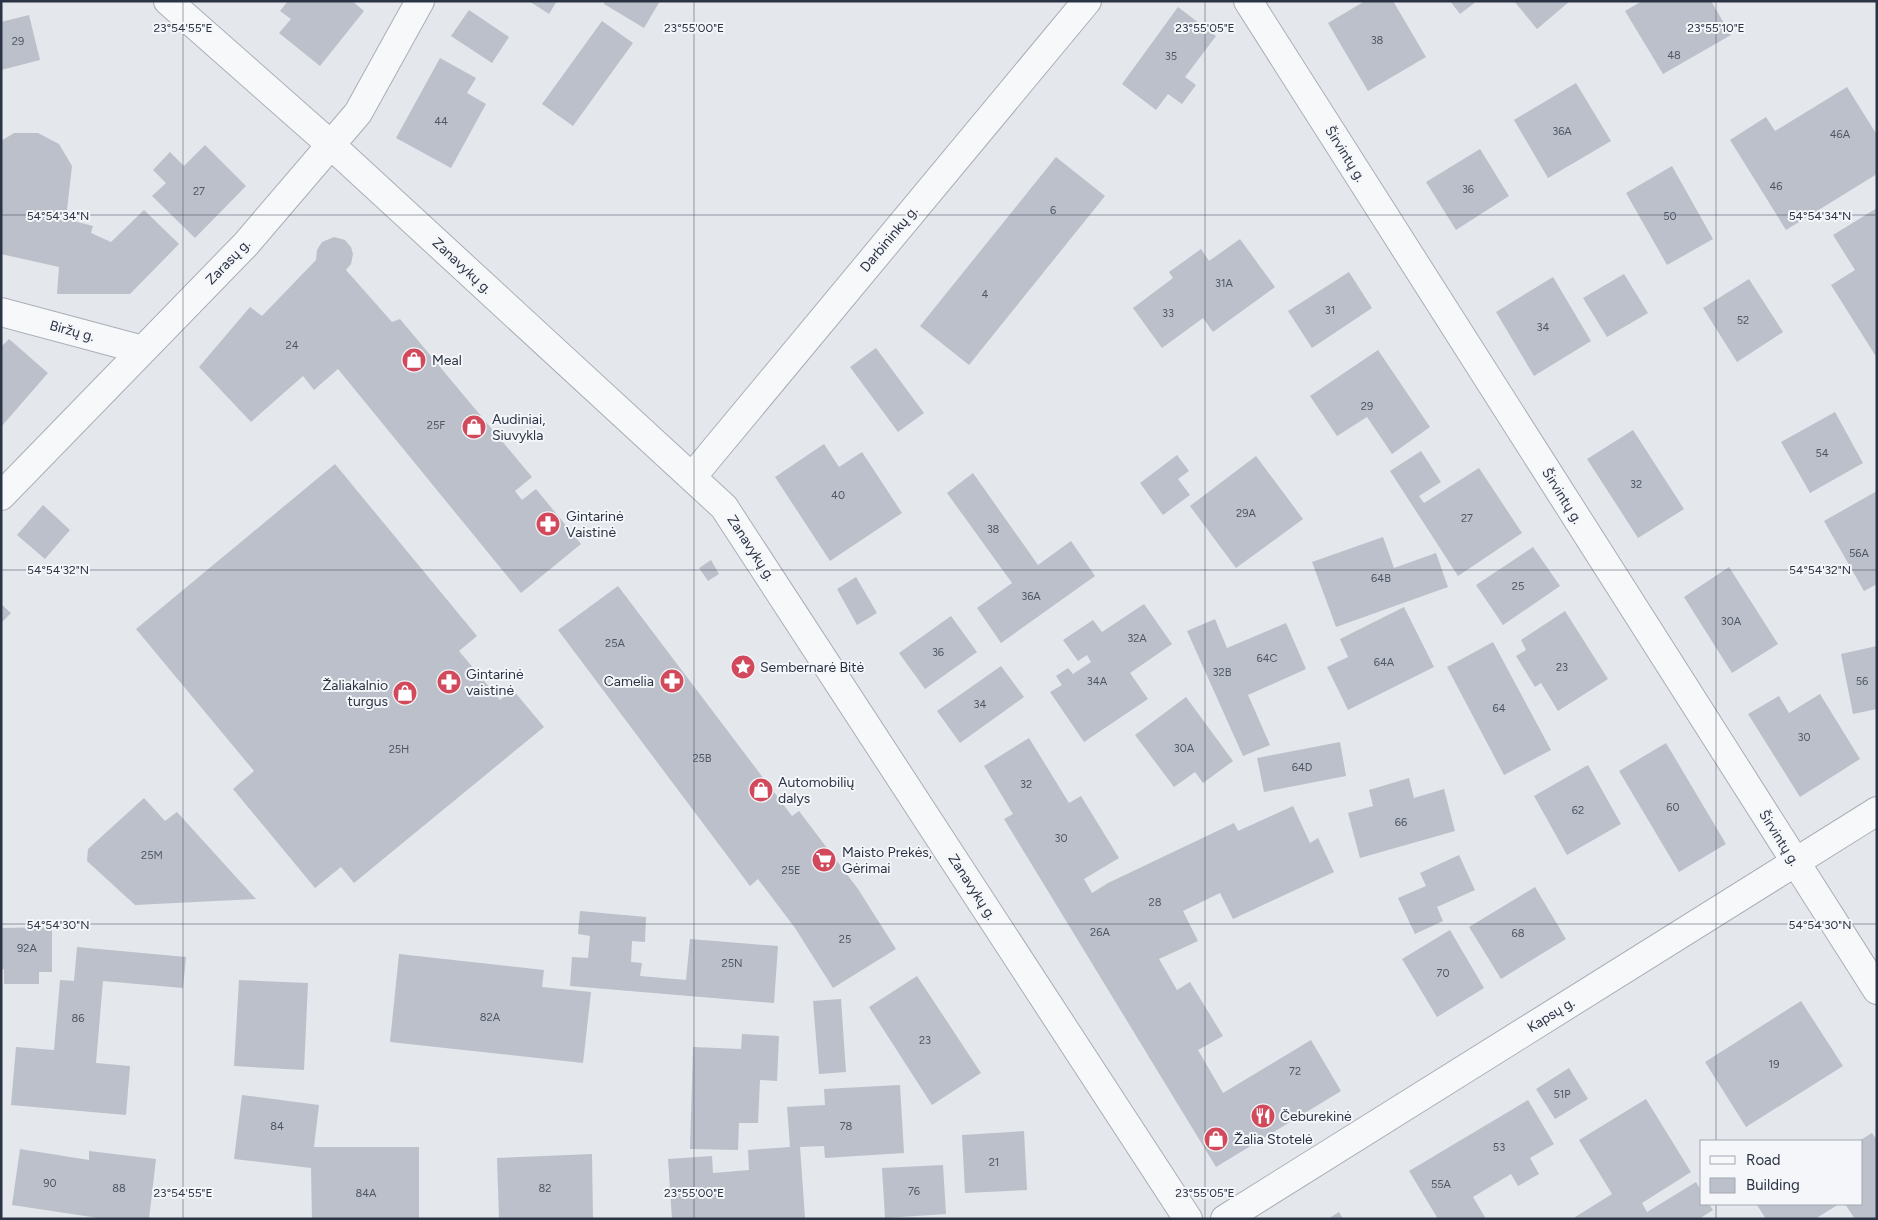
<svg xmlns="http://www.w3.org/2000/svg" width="1878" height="1220" font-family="Figtree,sans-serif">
	<rect width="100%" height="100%" fill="#e4e7ec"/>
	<path fill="#bbc0ca" d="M288 1H352L364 11 320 66 279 33 291 19 280 11Z
		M529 1H557L549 14Z
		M605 1H660L644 28 604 4Z
		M1365 1H1393L1426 57 1368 91 1328 23Z
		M1450 1H1477L1460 14Z
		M1514 1H1570L1537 29Z
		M1642 1H1711L1731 35 1663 74 1625 11Z
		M1178 7 1216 36 1185 77 1196 85 1182 104 1168 94 1156 110 1122 84Z
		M469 10 509 37 492 63 451 36Z
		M29 15 40 60 1 70V22Z
		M602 21 633 43 573 126 542 104Z
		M440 58 476 78 467 93 486 104 451 168 396 138Z
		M1576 83 1611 141 1548 178 1514 120Z
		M1847 87 1877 135V174L1786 230 1730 140 1766 117 1775 131Z
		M14 133H38L59 144 72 166 66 219 93 226 91 233 111 242 144 210 179 244 130 294H57L59 267 1 254V141Z
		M205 145 246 186 195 238 152 196 166 183 153 170 170 152 184 166Z
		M1480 149 1509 196 1456 230 1426 182Z
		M1056 157 1105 196 969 365 920 326Z
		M1672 166 1713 239 1667 265 1626 193Z
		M1877 208V358L1831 285 1855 270 1833 235Z
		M334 237 345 240 351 247 353 254 351 264 346 270 392 322 400 319 532 477 515 491 522 500 536 489 581 544 521 593 338 369 314 390 303 376 251 422 199 367 250 307 262 316 316 260 317 250 322 242Z
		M1240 239 1275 287 1213 332 1203 318 1162 348 1133 308 1173 278 1169 272 1201 249 1209 261Z
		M1349 272 1372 308 1312 348 1288 311Z
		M1624 274 1648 313 1607 337 1583 298Z
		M1553 277 1591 341 1534 376 1496 312Z
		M1749 279 1783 332 1737 362 1703 308Z
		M9 339 48 373 1 427V347Z
		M876 348 924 413 898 432 850 367Z
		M1378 350 1430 427 1392 454 1367 417 1337 436 1310 396Z
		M1835 412 1863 463 1810 493 1781 442Z
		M1633 430 1684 509 1638 538 1587 459Z
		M824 444 839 467 862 452 902 513 830 561 775 477Z
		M1421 451 1441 482 1419 496 1424 503 1479 468 1522 533 1458 576 1390 471Z
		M1177 455 1189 471 1178 479 1190 495 1163 515 1140 483Z
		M1256 456 1303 519 1236 568 1190 506Z
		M335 464 477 636 459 651 500 700 513 690 544 727 354 883 341 867 315 888 233 789 254 771 136 629Z
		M973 473 1038 565 1071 541 1095 576 1001 643 977 608 1012 583 947 493Z
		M1877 491V584L1864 591 1824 521Z
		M43 505 70 530 45 559 17 535Z
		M1383 537 1394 568 1436 553 1448 587 1336 627 1312 562Z
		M1533 547 1560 586 1503 625 1476 585Z
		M711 560 719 574 708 581 699 568Z
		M1729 567 1778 644 1732 673 1684 597Z
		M856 577 877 613 857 625 837 589Z
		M618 586 792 816 799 811 858 889 896 949 833 988 795 928 758 879 750 886 558 630Z
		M1 604 11 613 1 623Z
		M1144 604 1172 644 1130 673 1148 699 1084 742 1050 692 1062 685 1056 676 1068 668 1073 674 1091 662 1087 655 1078 661 1063 640 1093 620 1102 632Z
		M1404 607 1434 667 1348 710 1327 667 1348 657 1340 639Z
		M1565 611 1608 679 1558 711 1541 683 1535 687 1516 656 1526 650 1521 640Z
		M951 616 977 652 925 689 899 653Z
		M1215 619 1227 648 1286 623 1306 669 1248 695 1270 745 1243 756 1187 631Z
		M1493 642 1551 750 1504 775 1447 667Z
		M1877 646V709L1853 714 1841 654Z
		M1001 666 1024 697 960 743 937 711Z
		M1820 694 1860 759 1800 797 1748 714 1779 696 1789 713Z
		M1186 697 1233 761 1203 783 1195 772 1174 787 1135 735Z
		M1029 738 1069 803 1081 796 1119 858 1084 879 1092 893 1108 883 1234 823 1238 831 1293 806 1310 843 1318 838 1334 872 1233 919 1220 893 1183 911 1198 941 1159 959 1177 990 1190 982 1223 1036 1198 1050 1223 1093 1311 1040 1341 1091 1216 1167 1004 819 1013 814 984 766Z
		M1340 742 1346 776 1264 792 1257 758Z
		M1666 743 1726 844 1679 872 1619 771Z
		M1588 765 1621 824 1567 855 1534 796Z
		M1409 778 1414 798 1444 789 1455 831 1360 858 1348 813 1373 806 1369 790Z
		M144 798 165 821 177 812 256 899 135 905 87 861 88 849Z
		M1459 855 1475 890 1437 907 1443 921 1415 934 1398 898 1426 886 1420 873Z
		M1535 887 1566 939 1501 979 1469 927Z
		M580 911 646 917 645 942 632 941 631 962 642 963 640 976 686 980 690 939 778 946 774 1003 570 986 572 957 588 958 590 936 578 934Z
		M52 927V972H39V984H4V969H1V928Z
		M1450 930 1484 988 1437 1017 1402 959Z
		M77 947 186 957 183 988 103 981 96 1063 130 1066 126 1115 11 1105 16 1047 54 1050 60 980 74 981Z
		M399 954 544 970 542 987 591 992 583 1063 390 1042Z
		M917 976 981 1073 932 1105 869 1007Z
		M239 980 308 983 304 1070 234 1066Z
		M841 999 846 1072 819 1074 813 1001Z
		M1801 1001 1843 1066 1746 1127 1705 1062Z
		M742 1034 779 1036 777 1081 760 1080 758 1123H739L738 1150 690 1149 693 1047 741 1049Z
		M1569 1068 1588 1099 1555 1119 1536 1089Z
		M900 1085 904 1153 825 1158 824 1146 800 1147 805 1218 672 1219 668 1159 712 1156 713 1173 749 1170 748 1150 790 1147 787 1107 825 1105 824 1089Z
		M242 1095 319 1105 314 1147H419V1219H312L311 1168 234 1159Z
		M1646 1099 1691 1172 1642 1203 1647 1212 1696 1182 1702 1192V1204H1709L1713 1210 1699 1219H1572L1612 1194 1579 1140Z
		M1528 1100 1554 1144 1530 1158 1539 1174 1518 1186 1511 1174 1473 1197 1486 1219H1438L1409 1171Z
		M1024 1131 1027 1190 965 1193 962 1135Z
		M1872 1133 1877 1140V1219H1855L1845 1204H1862V1141H1859Z
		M20 1149 89 1160V1151L156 1159 149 1219H105L12 1205Z
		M592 1154 593 1219H499L497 1158Z
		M943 1165 946 1214 885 1218 882 1168Z
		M1759 1204H1839L1815 1219H1766L1757 1205Z
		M1339 1212 1343 1219H1328Z"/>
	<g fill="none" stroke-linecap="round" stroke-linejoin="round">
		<defs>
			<path id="minor" d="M168 1 331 145 724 507 1188 1219
				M1248 1 1877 990
				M1 312 143 350
				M692 477 1087 1
				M1 496 246 244 358 113 420 1
				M1225 1219 1877 811"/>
		</defs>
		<use href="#minor" stroke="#a9aeb7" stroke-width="30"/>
		<use href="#minor" stroke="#f7f8fa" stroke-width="28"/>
	</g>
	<path fill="none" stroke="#2b3445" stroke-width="1" stroke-opacity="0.45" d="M183 1V1219M694 1V1219M1205 1V1219M1716 1V1141M1 215H1877M1 570H1877M1 924H1877M1716 1204V1219"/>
	<defs>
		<symbol id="shop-disc" viewBox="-11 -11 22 22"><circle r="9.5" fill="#d1495b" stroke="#f4f6f9"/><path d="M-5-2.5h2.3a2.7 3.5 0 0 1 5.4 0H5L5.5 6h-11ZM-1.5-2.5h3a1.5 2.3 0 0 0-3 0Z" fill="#fff"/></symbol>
		<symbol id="pharmacy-disc" viewBox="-11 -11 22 22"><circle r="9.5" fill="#d1495b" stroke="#f4f6f9"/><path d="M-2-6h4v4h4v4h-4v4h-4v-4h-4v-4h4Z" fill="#fff"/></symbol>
		<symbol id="sight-disc" viewBox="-11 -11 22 22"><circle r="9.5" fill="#d1495b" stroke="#f4f6f9"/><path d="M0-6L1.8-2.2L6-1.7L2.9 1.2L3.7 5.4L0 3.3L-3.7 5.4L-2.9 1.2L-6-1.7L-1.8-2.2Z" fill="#fff"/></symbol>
		<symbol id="supermarket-disc" viewBox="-11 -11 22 22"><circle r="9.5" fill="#d1495b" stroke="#f4f6f9"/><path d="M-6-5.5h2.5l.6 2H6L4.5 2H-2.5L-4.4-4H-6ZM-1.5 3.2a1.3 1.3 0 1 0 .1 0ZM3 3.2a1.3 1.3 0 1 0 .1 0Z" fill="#fff"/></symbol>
		<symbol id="restaurant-disc" viewBox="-11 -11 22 22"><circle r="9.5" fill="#d1495b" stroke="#f4f6f9"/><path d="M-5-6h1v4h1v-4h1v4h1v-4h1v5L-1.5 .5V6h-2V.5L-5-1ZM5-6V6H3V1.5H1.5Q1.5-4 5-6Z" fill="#fff"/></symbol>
	</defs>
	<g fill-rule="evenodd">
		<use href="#shop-disc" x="400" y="346" width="28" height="28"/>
		<use href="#shop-disc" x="460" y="413" width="28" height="28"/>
		<use href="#pharmacy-disc" x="534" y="510" width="28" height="28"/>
		<use href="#sight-disc" x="729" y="653" width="28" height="28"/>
		<use href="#pharmacy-disc" x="658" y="667" width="28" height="28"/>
		<use href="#pharmacy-disc" x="435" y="668" width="28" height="28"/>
		<use href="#shop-disc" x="391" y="679" width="28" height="28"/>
		<use href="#shop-disc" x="747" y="776" width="28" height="28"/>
		<use href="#supermarket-disc" x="810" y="846" width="28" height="28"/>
		<use href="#restaurant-disc" x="1249" y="1102" width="28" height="28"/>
		<use href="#shop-disc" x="1202" y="1125" width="28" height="28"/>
	</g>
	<g text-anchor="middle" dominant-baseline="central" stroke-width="4" stroke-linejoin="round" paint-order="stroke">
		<g font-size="11" fill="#4f5766">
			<text x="1377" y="40">38</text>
			<text x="18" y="41">29</text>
			<text x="1674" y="55">48</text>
			<text x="1171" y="56">35</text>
			<text x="441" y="121">44</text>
			<text x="1562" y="131">36A</text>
			<text x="1840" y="134">46A</text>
			<text x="1776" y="186">46</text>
			<text x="1468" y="189">36</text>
			<text x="199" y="191">27</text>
			<text x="1053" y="210">6</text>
			<text x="1670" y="216">50</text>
			<text x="1224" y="283">31A</text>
			<text x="985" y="294">4</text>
			<text x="1330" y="310">31</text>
			<text x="1168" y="313">33</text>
			<text x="1743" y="320">52</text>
			<text x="1543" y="327">34</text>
			<text x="292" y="345">24</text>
			<text x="1367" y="406">29</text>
			<text x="436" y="425">25F</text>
			<text x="1822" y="453">54</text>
			<text x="1636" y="484">32</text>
			<text x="838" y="495">40</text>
			<text x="1246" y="513">29A</text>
			<text x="1467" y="518">27</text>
			<text x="993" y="529">38</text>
			<text x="1859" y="553">56A</text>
			<text x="1381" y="578">64B</text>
			<text x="1518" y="586">25</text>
			<text x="1031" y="596">36A</text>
			<text x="1731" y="621">30A</text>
			<text x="1137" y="638">32A</text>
			<text x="615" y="643">25A</text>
			<text x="938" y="652">36</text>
			<text x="1267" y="658">64C</text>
			<text x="1384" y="662">64A</text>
			<text x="1562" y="667">23</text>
			<text x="1222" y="672">32B</text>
			<text x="1097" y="681">34A</text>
			<text x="1862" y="681">56</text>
			<text x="980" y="704">34</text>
			<text x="1499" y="708">64</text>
			<text x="1804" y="737">30</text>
			<text x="1184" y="748">30A</text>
			<text x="399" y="749">25H</text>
			<text x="702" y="758">25B</text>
			<text x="1302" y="767">64D</text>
			<text x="1026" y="784">32</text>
			<text x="1673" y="807">60</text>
			<text x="1578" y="810">62</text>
			<text x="1401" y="822">66</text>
			<text x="1061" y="838">30</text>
			<text x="152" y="855">25M</text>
			<text x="791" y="870">25E</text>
			<text x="1155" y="902">28</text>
			<text x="1100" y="932">26A</text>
			<text x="1518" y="933">68</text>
			<text x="845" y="939">25</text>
			<text x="27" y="948">92A</text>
			<text x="732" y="963">25N</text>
			<text x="1443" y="973">70</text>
			<text x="490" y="1017">82A</text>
			<text x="78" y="1018">86</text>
			<text x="925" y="1040">23</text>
			<text x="1774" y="1064">19</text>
			<text x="1295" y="1071">72</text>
			<text x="1562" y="1094">51P</text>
			<text x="277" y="1126">84</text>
			<text x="846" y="1126">78</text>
			<text x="1499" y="1147">53</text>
			<text x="994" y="1162">21</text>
			<text x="50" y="1183">90</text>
			<text x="1441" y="1184">55A</text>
			<text x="119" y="1188">88</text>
			<text x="545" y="1188">82</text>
			<text x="914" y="1191">76</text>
			<text x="366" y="1193">84A</text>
		</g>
		<g font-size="14" fill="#2b3445" stroke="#f4f6f9">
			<text transform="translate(1345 154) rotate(58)">Širvintų g.</text>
			<text transform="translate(889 239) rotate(-50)">Darbininkų g.</text>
			<text transform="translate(228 262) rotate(-46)">Zarasų g.</text>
			<text transform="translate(462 266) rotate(43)">Zanavykų g.</text>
			<text transform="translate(72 331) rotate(15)">Biržų g.</text>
			<text transform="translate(1562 496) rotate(58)">Širvintų g.</text>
			<text transform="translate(751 548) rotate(57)">Zanavykų g.</text>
			<text transform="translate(1779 838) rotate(58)">Širvintų g.</text>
			<text transform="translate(972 887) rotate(57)">Zanavykų g.</text>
			<text transform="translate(1551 1015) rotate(-32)">Kapsų g.</text>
		</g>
		<g font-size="14" fill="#2b3445" stroke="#f4f6f9" text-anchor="start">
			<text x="432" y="360">Meal</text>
			<text x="492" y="419">Audiniai,<tspan x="492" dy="16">Siuvykla</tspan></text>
			<text x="566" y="516">Gintarinė<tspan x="566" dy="16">Vaistinė</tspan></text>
			<text x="760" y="667">Sembernarė Bitė</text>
			<text x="466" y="674">Gintarinė<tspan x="466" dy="16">vaistinė</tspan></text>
			<text x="654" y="681" text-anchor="end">Camelia</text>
			<text x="388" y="685" text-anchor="end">Žaliakalnio<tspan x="388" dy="16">turgus</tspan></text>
			<text x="778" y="782">Automobilių<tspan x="778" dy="16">dalys</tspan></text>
			<text x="842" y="852">Maisto Prekės,<tspan x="842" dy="16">Gėrimai</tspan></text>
			<text x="1280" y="1116">Čeburekinė</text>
			<text x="1234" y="1139">Žalia Stotelė</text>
		</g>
	</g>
	<g font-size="12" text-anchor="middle" fill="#2b3445" stroke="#f4f6f9" stroke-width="4" stroke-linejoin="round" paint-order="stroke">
		<text x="183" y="32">23°54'55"E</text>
		<text x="694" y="32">23°55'00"E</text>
		<text x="1205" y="32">23°55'05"E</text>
		<text x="1716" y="32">23°55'10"E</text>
		<text x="58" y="220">54°54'34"N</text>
		<text x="1820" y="220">54°54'34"N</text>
		<text x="58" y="574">54°54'32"N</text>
		<text x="1820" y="574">54°54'32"N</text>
		<text x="58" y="929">54°54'30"N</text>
		<text x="1820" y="929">54°54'30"N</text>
		<text x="183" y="1197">23°54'55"E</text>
		<text x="694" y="1197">23°55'00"E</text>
		<text x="1205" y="1197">23°55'05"E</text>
	</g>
	<rect width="1878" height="1220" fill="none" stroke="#2b3445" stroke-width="5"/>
	<rect x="1700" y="1140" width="162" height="65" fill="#f4f6f9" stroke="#a4a8b1"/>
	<rect x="1710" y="1156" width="25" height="8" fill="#f7f8fa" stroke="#a4a8b1"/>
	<text x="1746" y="1165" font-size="15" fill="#2b3445">Road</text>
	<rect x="1710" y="1178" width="25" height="15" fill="#bbc0ca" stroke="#a4a8b1"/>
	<text x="1746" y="1190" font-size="15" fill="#2b3445">Building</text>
</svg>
